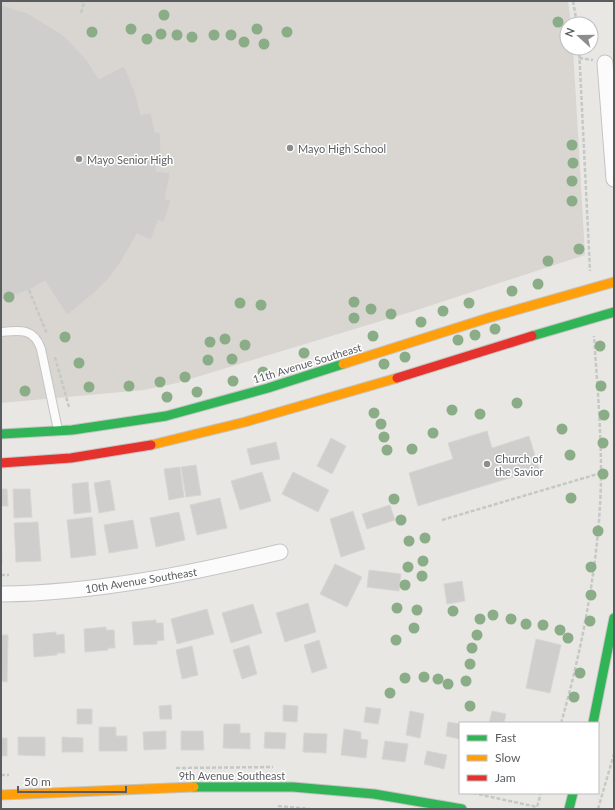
<svg xmlns="http://www.w3.org/2000/svg" width="615" height="810" font-family="Lato,sans-serif">
	<rect width="100%" height="100%" fill="#e9e7e3"/>
	<path fill="#d9d6d2" d="M1 1H568L571 24H567V48H573L585 255 414 311 177 383 144 390 1 403Z"/>
	<path fill="#cfcecc" stroke="#d8d6d2" d="M1 5 27 13 63 35 86 59 99 79 124 66 135 92 141 115 151 113 155 132H160L161 155H156V171L170 173 165 199 171 200 164 222 158 220 151 240 137 234 122 260 109 278 94 293 67 315 45 281 29 290 1 300Z
		M487 431 492 448 529 436 539 469 418 506 409 473 453 459 448 443Z
		M331 438 346 446 332 474 317 466Z
		M276 442 280 459 251 465 247 449Z
		M196 465 201 495 186 497 181 467Z
		M180 467 184 497 169 500 164 469Z
		M262 472 271 501 240 510 231 481Z
		M293 472 329 490 318 512 282 494Z
		M110 480 115 510 99 513 94 483Z
		M88 482 91 512 74 514 72 484Z
		M1 489H7L8 506H1Z
		M13 489H30L32 517 14 518Z
		M220 498 227 528 197 535 190 505Z
		M390 505 395 520 367 529 362 514Z
		M353 511 365 549 341 557 330 519Z
		M179 512 185 540 156 547 150 518Z
		M92 517 96 555 71 558 67 520Z
		M133 520 138 548 109 553 104 525Z
		M38 522 41 561 16 562 14 523Z
		M1 525 2 563H1Z
		M335 564 362 577 347 607 320 594Z
		M369 570 401 574 399 591 367 587Z
		M462 581 465 601 447 604 444 584Z
		M308 603 316 632 285 642 276 613Z
		M253 604 262 633 231 643 222 613Z
		M207 609 214 634 177 644 171 619Z
		M156 620V623H163L164 640 157 641V644L134 645 132 622Z
		M106 627V630H114L115 648H108V650L85 652 84 629Z
		M56 632V635L64 634 65 653H57V655L34 657 33 634Z
		M1 635H8L7 682 1 681Z
		M536 639 561 645 550 693 526 688Z
		M319 640 327 668 312 673 304 645Z
		M249 645 257 674 242 679 233 650Z
		M192 646 198 675 182 679 176 650Z
		M171 705 172 719H160L159 706Z
		M283 705 298 706 297 722 283 721Z
		M366 707 381 709 378 724 364 722Z
		M77 709H92V724H77Z
		M410 711 424 714 420 738 406 735Z
		M492 711 506 714 504 723H489Z
		M448 722 460 724V739L446 736Z
		M224 724H240V733H250V749L223 748Z
		M99 727H116V736H127V751H99Z
		M344 729 361 732V739L368 740 366 758 341 755Z
		M166 731V749L144 750 143 732Z
		M181 731H203L204 750H181Z
		M265 732 286 733 285 749 264 748Z
		M304 733 327 734 326 753 303 752Z
		M18 737H45V756L18 755Z
		M62 737 83 738V752H62Z
		M1 738H7V756H1Z
		M385 741 408 744 405 762 382 759Z
		M427 751 447 755 444 769 424 764Z"/>
	<g fill="none" stroke-linecap="round" stroke-linejoin="round">
		<defs>
			<path id="lane" d="M1 332C20 330 34 328 41 349L58 430"/>
			<path id="street" d="M605 63 614 179
				M1 594C96 593 188 574 280 552"/>
			<path id="fast" d="M532 336 614 312
				M1 434 72 430 166 416 268 388 343 364
				M593 723 614 618
				M194 787H293L374 794 462 809
				M569 809 573 793"/>
			<path id="slow" d="M343 364 488 318 614 282
				M151 445 245 422 397 378
				M1 795 194 787"/>
			<path id="jam" d="M397 378 532 336
				M1 463 71 458 151 445"/>
		</defs>
		<use href="#lane" stroke="#c5c4c4" stroke-width="10"/>
		<use href="#street" stroke="#c5c4c4" stroke-width="17"/>
		<use href="#fast" stroke="#c4c4c4" stroke-width="11"/>
		<use href="#slow" stroke="#c4c4c4" stroke-width="11"/>
		<use href="#jam" stroke="#c4c4c4" stroke-width="11"/>
		<path stroke="#c5c9c6" stroke-width="2.5" stroke-dasharray="4 2" stroke-linecap="butt" d="M573 1 577 24
			M81 13 84 3 81 1
			M579 48 590 271
			M579 58 593 60
			M29 290 47 334
			M55 357 69 407
			M442 520 601 473
			M1 575H9
			M561 723C583 647 601 551 601 472 601 427 597 381 594 336
			M176 768 273 767
			M1 775H9
			M473 793 537 807 541 793
			M278 806 310 809
			M598 809 614 754"/>
		<use href="#lane" stroke="#fcfbfb" stroke-width="8"/>
		<use href="#street" stroke="#fcfbfb" stroke-width="15"/>
		<use href="#fast" stroke="#30b455" stroke-width="9"/>
		<use href="#slow" stroke="#ff9f0a" stroke-width="9"/>
		<use href="#jam" stroke="#e5322d" stroke-width="9"/>
	</g>
	<g fill="#8aad88">
		<circle cx="164" cy="15" r="5.5"/>
		<circle cx="558" cy="22" r="5.5"/>
		<circle cx="131" cy="29" r="5.5"/>
		<circle cx="257" cy="29" r="5.5"/>
		<circle cx="92" cy="32" r="5.5"/>
		<circle cx="287" cy="32" r="5.5"/>
		<circle cx="161" cy="34" r="5.5"/>
		<circle cx="177" cy="35" r="5.5"/>
		<circle cx="214" cy="35" r="5.5"/>
		<circle cx="231" cy="35" r="5.5"/>
		<circle cx="192" cy="37" r="5.5"/>
		<circle cx="147" cy="39" r="5.5"/>
		<circle cx="244" cy="42" r="5.5"/>
		<circle cx="264" cy="44" r="5.5"/>
		<circle cx="572" cy="145" r="5.5"/>
		<circle cx="573" cy="163" r="5.5"/>
		<circle cx="572" cy="181" r="5.5"/>
		<circle cx="572" cy="201" r="5.5"/>
		<circle cx="579" cy="249" r="5.5"/>
		<circle cx="548" cy="261" r="5.5"/>
		<circle cx="538" cy="284" r="5.5"/>
		<circle cx="512" cy="291" r="5.5"/>
		<circle cx="9" cy="297" r="5.5"/>
		<circle cx="354" cy="302" r="5.5"/>
		<circle cx="240" cy="303" r="5.5"/>
		<circle cx="469" cy="303" r="5.5"/>
		<circle cx="261" cy="305" r="5.5"/>
		<circle cx="371" cy="309" r="5.5"/>
		<circle cx="443" cy="311" r="5.5"/>
		<circle cx="391" cy="314" r="5.5"/>
		<circle cx="354" cy="318" r="5.5"/>
		<circle cx="421" cy="322" r="5.5"/>
		<circle cx="495" cy="329" r="5.5"/>
		<circle cx="475" cy="335" r="5.5"/>
		<circle cx="373" cy="336" r="5.5"/>
		<circle cx="65" cy="337" r="5.5"/>
		<circle cx="225" cy="339" r="5.5"/>
		<circle cx="458" cy="340" r="5.5"/>
		<circle cx="210" cy="342" r="5.5"/>
		<circle cx="245" cy="345" r="5.5"/>
		<circle cx="600" cy="346" r="5.5"/>
		<circle cx="304" cy="353" r="5.5"/>
		<circle cx="405" cy="357" r="5.5"/>
		<circle cx="232" cy="359" r="5.5"/>
		<circle cx="208" cy="360" r="5.5"/>
		<circle cx="79" cy="363" r="5.5"/>
		<circle cx="384" cy="364" r="5.5"/>
		<circle cx="263" cy="372" r="5.5"/>
		<circle cx="185" cy="377" r="5.5"/>
		<circle cx="233" cy="381" r="5.5"/>
		<circle cx="160" cy="382" r="5.5"/>
		<circle cx="129" cy="386" r="5.5"/>
		<circle cx="601" cy="386" r="5.5"/>
		<circle cx="89" cy="387" r="5.5"/>
		<circle cx="25" cy="391" r="5.5"/>
		<circle cx="197" cy="392" r="5.5"/>
		<circle cx="167" cy="397" r="5.5"/>
		<circle cx="517" cy="403" r="5.5"/>
		<circle cx="452" cy="410" r="5.5"/>
		<circle cx="374" cy="413" r="5.5"/>
		<circle cx="480" cy="414" r="5.5"/>
		<circle cx="604" cy="415" r="5.5"/>
		<circle cx="381" cy="424" r="5.5"/>
		<circle cx="562" cy="429" r="5.5"/>
		<circle cx="433" cy="433" r="5.5"/>
		<circle cx="384" cy="437" r="5.5"/>
		<circle cx="603" cy="443" r="5.5"/>
		<circle cx="412" cy="449" r="5.5"/>
		<circle cx="387" cy="450" r="5.5"/>
		<circle cx="570" cy="455" r="5.5"/>
		<circle cx="603" cy="474" r="5.5"/>
		<circle cx="571" cy="498" r="5.5"/>
		<circle cx="394" cy="499" r="5.5"/>
		<circle cx="401" cy="520" r="5.5"/>
		<circle cx="598" cy="531" r="5.5"/>
		<circle cx="425" cy="538" r="5.5"/>
		<circle cx="409" cy="541" r="5.5"/>
		<circle cx="423" cy="561" r="5.5"/>
		<circle cx="408" cy="567" r="5.5"/>
		<circle cx="591" cy="567" r="5.5"/>
		<circle cx="422" cy="576" r="5.5"/>
		<circle cx="405" cy="585" r="5.5"/>
		<circle cx="591" cy="595" r="5.5"/>
		<circle cx="397" cy="608" r="5.5"/>
		<circle cx="417" cy="610" r="5.5"/>
		<circle cx="453" cy="611" r="5.5"/>
		<circle cx="493" cy="615" r="5.5"/>
		<circle cx="480" cy="619" r="5.5"/>
		<circle cx="511" cy="619" r="5.5"/>
		<circle cx="590" cy="621" r="5.5"/>
		<circle cx="526" cy="624" r="5.5"/>
		<circle cx="543" cy="625" r="5.5"/>
		<circle cx="414" cy="628" r="5.5"/>
		<circle cx="560" cy="630" r="5.5"/>
		<circle cx="477" cy="635" r="5.5"/>
		<circle cx="568" cy="638" r="5.5"/>
		<circle cx="396" cy="640" r="5.5"/>
		<circle cx="472" cy="648" r="5.5"/>
		<circle cx="470" cy="664" r="5.5"/>
		<circle cx="580" cy="673" r="5.5"/>
		<circle cx="424" cy="677" r="5.5"/>
		<circle cx="405" cy="678" r="5.5"/>
		<circle cx="438" cy="679" r="5.5"/>
		<circle cx="466" cy="681" r="5.5"/>
		<circle cx="448" cy="684" r="5.5"/>
		<circle cx="390" cy="693" r="5.5"/>
		<circle cx="574" cy="697" r="5.5"/>
		<circle cx="470" cy="706" r="5.5"/>
	</g>
	<g fill="#8c8d8e" stroke="#fff" stroke-width="1.5">
		<circle cx="290" cy="148" r="4"/>
		<circle cx="79" cy="159" r="4"/>
		<circle cx="487" cy="464" r="4"/>
	</g>
	<g text-anchor="middle" dominant-baseline="central" stroke-width="3" stroke-linejoin="round" paint-order="stroke">
		<g font-size="11" fill="#5a5d60" stroke="#fff" text-anchor="start">
			<text x="298" y="148">Mayo High School</text>
			<text x="87" y="159">Mayo Senior High</text>
			<text x="495" y="458">Church of<tspan x="495" dy="13">the Savior</tspan></text>
		</g>
		<g font-size="11" fill="#5a5d60" stroke="#fff">
			<text transform="translate(307 363) rotate(-17)">11th Avenue Southeast</text>
			<text transform="translate(141 580) rotate(-9)">10th Avenue Southeast</text>
			<text x="232" y="775">9th Avenue Southeast</text>
		</g>
	</g>
	<rect width="615" height="810" fill="none" stroke="#5a5d60" stroke-width="4"/>
	<rect x="459" y="722" width="140" height="72" fill="#ffffff" stroke="#bdbebf"/>
	<rect x="467" y="735" width="20" height="6" fill="#30b455" stroke="#bdbebf"/>
	<text x="495" y="742" font-size="12" fill="#5a5d60">Fast</text>
	<rect x="467" y="755" width="20" height="6" fill="#ff9f0a" stroke="#bdbebf"/>
	<text x="495" y="762" font-size="12" fill="#5a5d60">Slow</text>
	<rect x="467" y="775" width="20" height="6" fill="#e5322d" stroke="#bdbebf"/>
	<text x="495" y="782" font-size="12" fill="#5a5d60">Jam</text>
	<g transform="translate(579 36) rotate(291)"><circle r="19" fill="#ffffff" stroke="#bdbebf"/>
	<path d="M0-3L7 15L0 10L-7 15Z" fill="#8c8d8e"/>
	<text y="-6" font-size="11" font-weight="bold" text-anchor="middle" fill="#5a5d60">N</text>
	</g>
	<path d="M18 786v6h108v-6" fill="none" stroke="#5a5d60" stroke-width="2"/>
	<text x="24" y="786" font-size="12" fill="#5a5d60" stroke="#ffffff" stroke-width="3" paint-order="stroke">50 m</text>
</svg>
